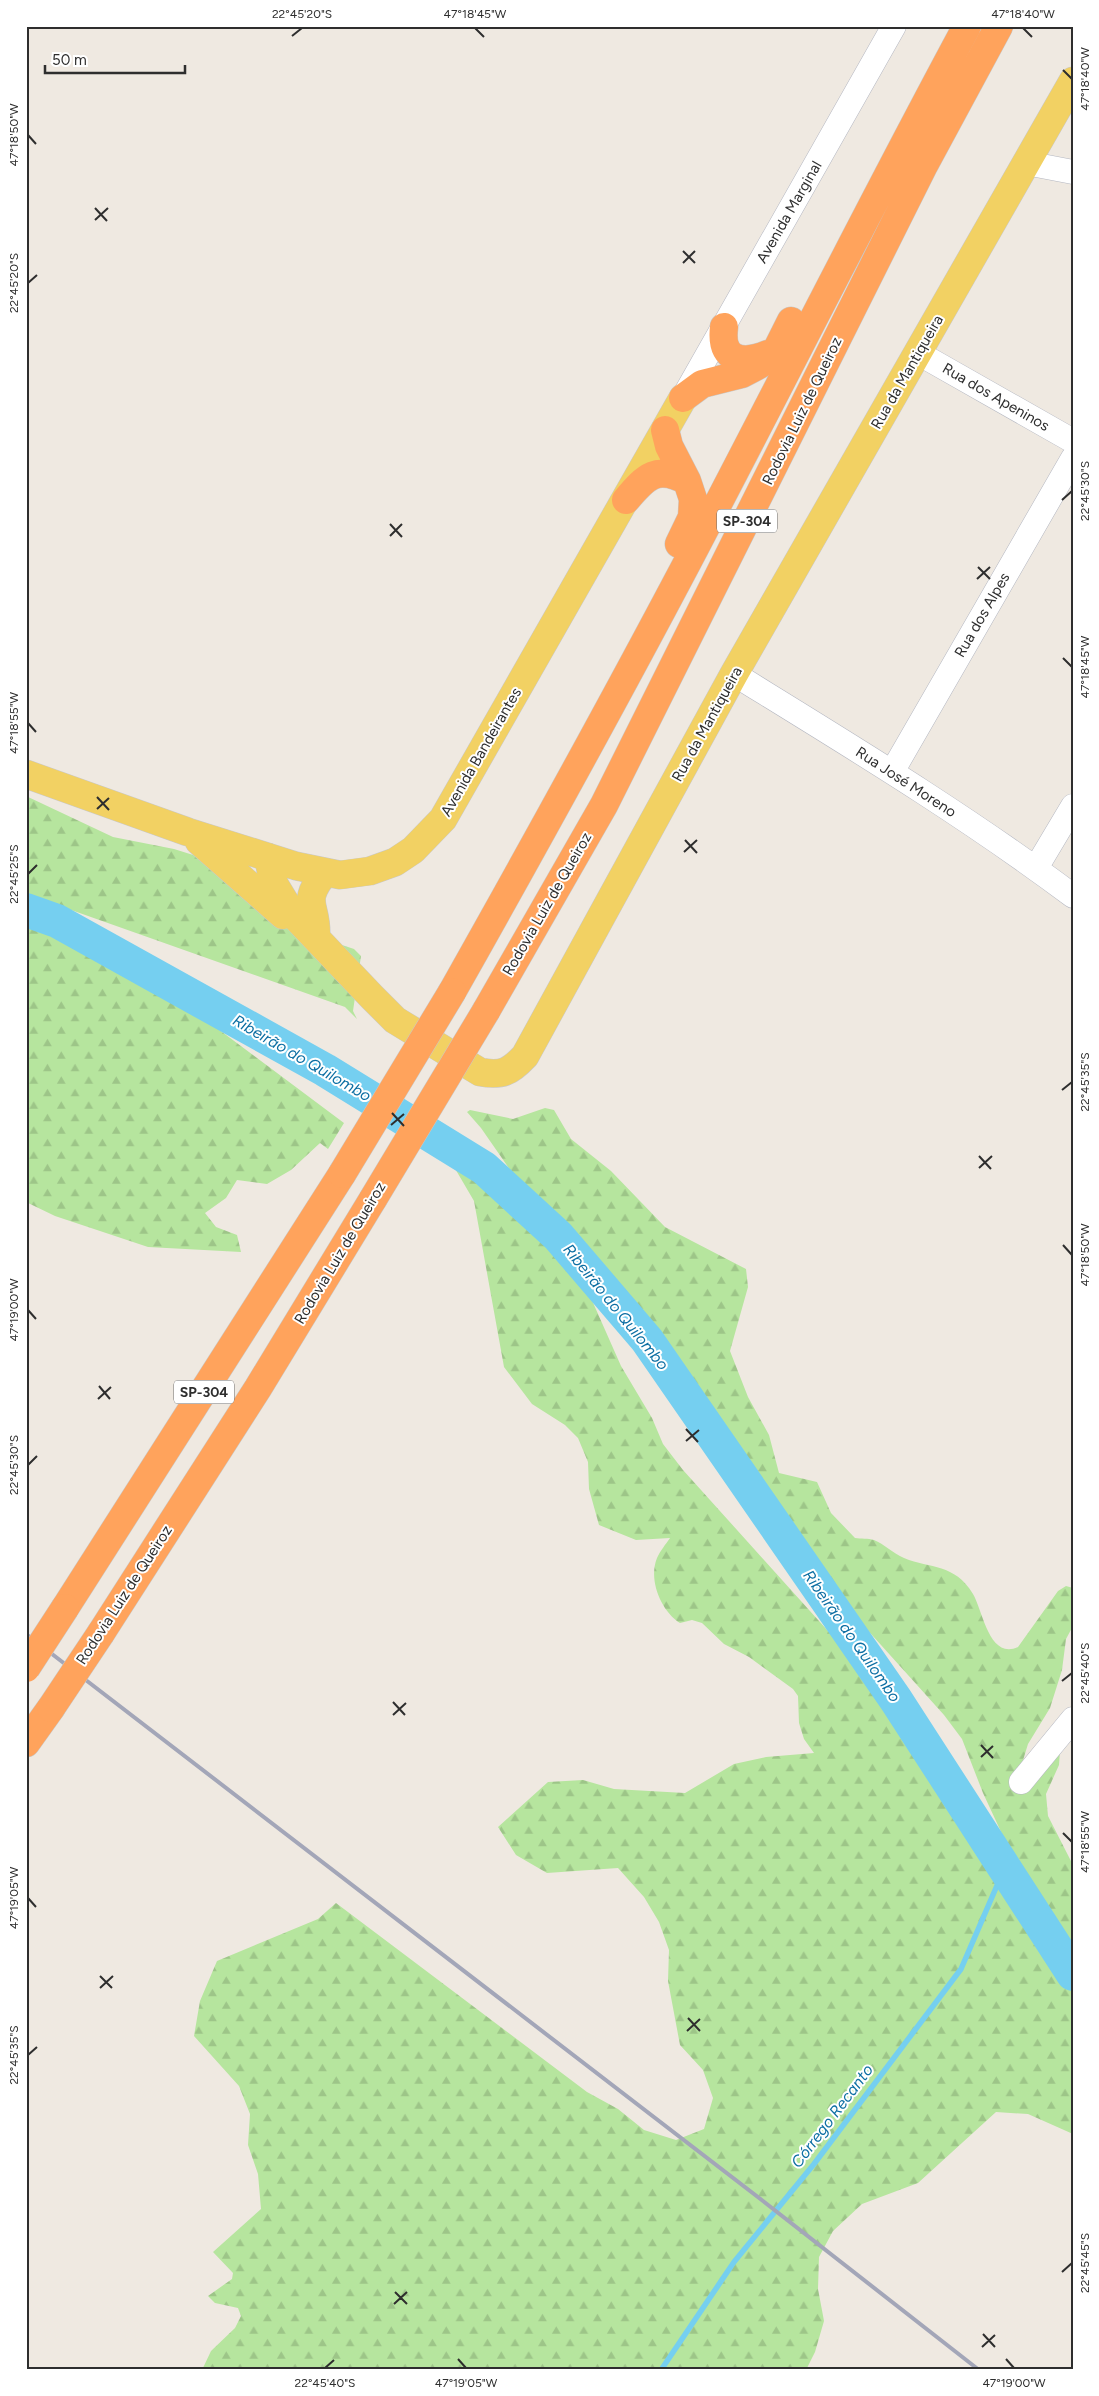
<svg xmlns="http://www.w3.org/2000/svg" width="1099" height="2396" font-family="Figtree,sans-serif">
	<defs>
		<pattern id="forest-firs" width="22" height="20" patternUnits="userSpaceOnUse" patternTransform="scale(1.25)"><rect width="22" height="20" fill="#b6e59e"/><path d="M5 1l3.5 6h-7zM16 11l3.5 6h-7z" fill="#9dc588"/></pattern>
	</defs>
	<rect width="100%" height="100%" fill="#efe9e1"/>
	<path fill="url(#forest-firs)" d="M26 796 113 837 174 849 222 864 306 933 354 949 361 956 353 1011 357 1019 345 1007 26 894Z
		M26 911 111 940 142 957 172 982 206 1020 344 1123 328 1149 320 1143 291 1170 267 1184 237 1180 226 1198 205 1213 216 1227 237 1235 241 1252 148 1247 55 1216 26 1202Z
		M545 1108 554 1110 571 1139 611 1171 665 1227 746 1269 748 1287 730 1351 748 1397 769 1435 779 1473 817 1482 831 1513 855 1538C861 1539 868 1538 874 1540 884 1544 893 1553 904 1558 931 1569 954 1563 973 1594 983 1611 989 1660 1018 1647L1058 1591 1066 1586 1073 1588V1626L1066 1639 1062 1670 1050 1708 1028 1744 1020 1770 1060 1751 1059 1765 1046 1794 1048 1816 1073 1865V1960L1055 1931 1036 1905 1024 1875 1009 1849 983 1793 962 1739 944 1715 863 1625 840 1604 715 1465 481 1128 467 1112 470 1110 513 1119Z
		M451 1151 475 1165 504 1188 566 1256 583 1280 621 1366 652 1418 663 1444 683 1470 828 1631 875 1669 897 1694 1073 1990V2134L1028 2114 996 2112 918 2183 862 2204 833 2231 819 2257 818 2289 824 2321 815 2352 806 2370H202L211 2351 235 2328 241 2316 238 2308 215 2303 208 2296 232 2279 233 2273 213 2252 261 2209 258 2174 248 2145 250 2114 239 2086 194 2036 200 2001 217 1961 318 1919 336 1903 587 2092 618 2109 644 2130 676 2140 704 2129 713 2098 703 2070 680 2045 668 1981 669 1950 659 1922 644 1897 618 1868 547 1873 516 1855 498 1827 548 1782 583 1780 614 1789 685 1793 734 1764 766 1757 814 1753 804 1739 799 1723 798 1696 793 1689 749 1657 724 1644 702 1623 692 1620 680 1623C661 1611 648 1580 657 1558 660 1551 666 1544 670 1538L636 1540 599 1525 589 1489 588 1462 578 1438 565 1425 532 1404 504 1367 474 1201 450 1160Z"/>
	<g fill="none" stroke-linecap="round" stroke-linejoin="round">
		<path stroke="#75cff0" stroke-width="5.5" d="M661 2370 734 2262 814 2164 961 1969 1005 1867"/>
		<path stroke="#75cff0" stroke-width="34" d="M26 910 57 921 325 1070 484 1168 558 1236 647 1340 896 1700 1073 1974"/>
		<defs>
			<path id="minor" d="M1026 163 1073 172
				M918 353 1073 441
				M683 398 894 26
				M734 674C849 745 965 815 1073 896
				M892 772 1073 458
				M1036 868 1073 806
				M1021 1782 1073 1719"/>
			<path id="major" d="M26 774 188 832 296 866 340 875 370 871 395 862 413 850 443 819 683 398
				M199 841 283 915
				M268 857 274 884 291 912 372 997 395 1020 480 1072C502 1076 510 1072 525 1056L734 674 1073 81
				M316 935C317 903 300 904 325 872"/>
			<path id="highway" d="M724 327C720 360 741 365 768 354
				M683 398 702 384 742 374 759 365 776 351 791 321
				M665 430 669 446 687 481 693 499 692 517 679 544
				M626 500C646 476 657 465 687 481
				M452 992C532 850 611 707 687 563 781 384 871 204 967 26
				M486 1011 604 805 924 165 999 26
				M65 1608 342 1174
				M101 1633 258 1388 373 1199
				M26 1743 51 1708"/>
		</defs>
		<use href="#minor" stroke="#b4b7c1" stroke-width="25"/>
		<use href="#major" stroke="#c9c9c9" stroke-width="29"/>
		<use href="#highway" stroke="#c9c9c9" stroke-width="29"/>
		<use href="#minor" stroke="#fff" stroke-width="24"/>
		<use href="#major" stroke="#f2d163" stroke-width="28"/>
		<use href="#highway" stroke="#ffa35c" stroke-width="28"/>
		<path stroke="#a3a6b8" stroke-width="4" d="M26 1634 763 2201 979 2370"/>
		<defs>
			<path id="highway-bridge" d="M342 1174 452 992
				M373 1199 486 1011
				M26 1668 65 1608
				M51 1708 101 1633"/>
		</defs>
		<use href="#highway-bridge" stroke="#c9c9c9" stroke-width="29" stroke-linecap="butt"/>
		<use href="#highway-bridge" stroke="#ffa35c" stroke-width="28"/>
	</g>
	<path fill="none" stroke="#2e2e2e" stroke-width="2" d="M475 28 484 37M1023 28 1032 37M292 36 302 28M1063 70 1072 79M28 135 36 144M95 208 107 221M95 220 108 208M683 251 695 263M683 263 695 251M28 283 37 275M1062 500 1072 491M390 524 402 537M390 536 402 524M978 567 990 579M977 579 990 567M1063 658 1072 667M28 723 36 732M97 797 109 810M97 809 109 798M685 840 697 853M684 852 697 840M28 874 37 865M1062 1090 1072 1082M392 1113 404 1126M391 1125 404 1114M979 1156 991 1169M979 1168 992 1156M1063 1245 1072 1255M28 1310 36 1319M99 1386 110 1399M98 1399 111 1387M686 1429 698 1442M686 1441 699 1430M28 1465 37 1456M1062 1681 1072 1673M393 1702 405 1715M393 1715 406 1703M981 1745 993 1758M981 1757 993 1746M1063 1833 1072 1842M28 1898 36 1907M100 1976 112 1988M100 1988 113 1976M688 2018 700 2031M687 2031 700 2019M28 2055 37 2047M1062 2272 1072 2263M395 2292 407 2304M394 2304 407 2292M983 2334 995 2347M982 2347 995 2335M458 2359 466 2368M1006 2359 1014 2368M325 2368 334 2360"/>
	<g text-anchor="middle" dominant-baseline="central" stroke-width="4" stroke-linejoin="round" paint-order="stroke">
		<g fill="#fff" stroke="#6d6d6d" stroke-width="1">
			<rect x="717" y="509.5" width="60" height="23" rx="4"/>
			<rect x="174" y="1380.5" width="60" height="23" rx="4"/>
		</g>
		<g font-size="14" font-weight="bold" fill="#2e2e2e">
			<text x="747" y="521">SP-304</text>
			<text x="204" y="1392">SP-304</text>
		</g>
		<g font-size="15" fill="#2e2e2e" stroke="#fff">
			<text transform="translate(789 212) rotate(-60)">Avenida Marginal</text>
			<text transform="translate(907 372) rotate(-60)">Rua da Mantiqueira</text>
			<text transform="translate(996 397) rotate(30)">Rua dos Apeninos</text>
			<text transform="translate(802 411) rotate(-64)">Rodovia Luiz de Queiroz</text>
			<text transform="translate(982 615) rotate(-60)">Rua dos Alpes</text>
			<text transform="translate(707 724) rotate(-61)">Rua da Mantiqueira</text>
			<text transform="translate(481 752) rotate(-60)">Avenida Bandeirantes</text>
			<text transform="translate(906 782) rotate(33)">Rua José Moreno</text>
			<text transform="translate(547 904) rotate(-60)">Rodovia Luiz de Queiroz</text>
			<text transform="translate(340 1253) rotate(-59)">Rodovia Luiz de Queiroz</text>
			<text transform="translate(124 1595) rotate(-57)">Rodovia Luiz de Queiroz</text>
		</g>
		<g font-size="16" font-style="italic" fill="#0d6fa3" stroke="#fff">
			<text transform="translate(302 1058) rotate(30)">Ribeirão do Quilombo</text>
			<text transform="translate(616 1307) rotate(51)">Ribeirão do Quilombo</text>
			<text transform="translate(852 1636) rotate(55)">Ribeirão do Quilombo</text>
			<text transform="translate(832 2116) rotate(-53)">Córrego Recanto</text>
		</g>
	</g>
	<rect width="1099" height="2396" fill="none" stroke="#ffffff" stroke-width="55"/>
	<path d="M45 65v8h140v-8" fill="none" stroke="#2e2e2e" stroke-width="2.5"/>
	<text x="52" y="65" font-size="15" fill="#2e2e2e" stroke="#ffffff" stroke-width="4" paint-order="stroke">50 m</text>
	<rect x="28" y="28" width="1044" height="2340" fill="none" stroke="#2e2e2e" stroke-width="2"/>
	<g font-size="12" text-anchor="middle" fill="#2e2e2e">
		<text x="302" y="18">22°45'20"S</text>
		<text x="475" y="18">47°18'45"W</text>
		<text x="1023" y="18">47°18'40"W</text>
		<text transform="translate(1085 79) rotate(-90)" y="4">47°18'40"W</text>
		<text transform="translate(14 135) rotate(-90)" y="4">47°18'50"W</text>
		<text transform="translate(14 283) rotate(-90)" y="4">22°45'20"S</text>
		<text transform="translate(1085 491) rotate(-90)" y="4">22°45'30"S</text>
		<text transform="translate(1085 667) rotate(-90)" y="4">47°18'45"W</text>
		<text transform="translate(14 723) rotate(-90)" y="4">47°18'55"W</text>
		<text transform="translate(14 874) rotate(-90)" y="4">22°45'25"S</text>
		<text transform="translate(1085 1082) rotate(-90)" y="4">22°45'35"S</text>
		<text transform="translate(1085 1255) rotate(-90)" y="4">47°18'50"W</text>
		<text transform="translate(14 1310) rotate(-90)" y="4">47°19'00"W</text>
		<text transform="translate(14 1465) rotate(-90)" y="4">22°45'30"S</text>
		<text transform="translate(1085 1673) rotate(-90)" y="4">22°45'40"S</text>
		<text transform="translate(1085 1842) rotate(-90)" y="4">47°18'55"W</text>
		<text transform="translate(14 1898) rotate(-90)" y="4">47°19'05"W</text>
		<text transform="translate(14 2055) rotate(-90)" y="4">22°45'35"S</text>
		<text transform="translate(1085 2263) rotate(-90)" y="4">22°45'45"S</text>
		<text x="325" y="2387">22°45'40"S</text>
		<text x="466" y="2387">47°19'05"W</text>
		<text x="1014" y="2387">47°19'00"W</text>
	</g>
</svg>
